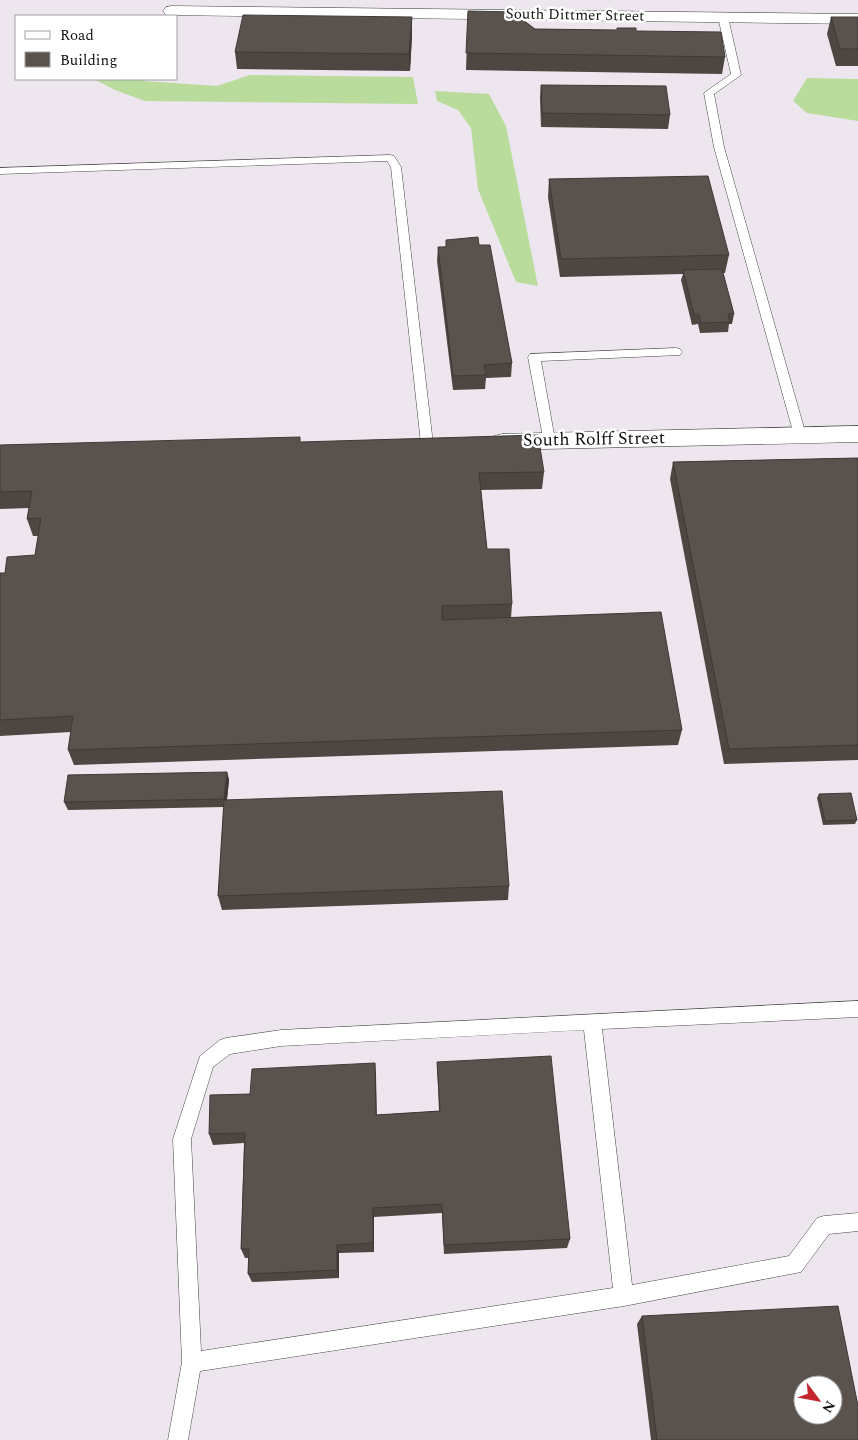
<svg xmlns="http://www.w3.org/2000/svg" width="858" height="1440" font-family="Spectral,serif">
	<rect width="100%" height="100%" fill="#fffdf5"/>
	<path fill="#eee6ef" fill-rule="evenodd" d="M0 0H858V1440H0ZM16 16H176V79H16ZM803 1385H833V1415H803Z"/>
	<path fill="#b9dc9c" d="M250 75 413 77 418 104 145 101 115 90 94 79H140L145 81 217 86Z
		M807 78 858 79V121L807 113 793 101Z
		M435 91 489 94 506 126 538 286 516 282 478 189 471 128 458 110 437 101Z"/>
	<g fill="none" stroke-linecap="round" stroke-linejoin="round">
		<defs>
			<path id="service" d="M723 14 728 17 741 75 714 94 724 147 806 435 805 438H795L794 435 714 147 704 93 731 74 718 17Z
				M390 155 394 156 401 167 433 444 432 447H422L421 444 391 167 387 161 0 174V168Z
				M676 348 680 349 682 352 680 355 541 361 555 440 554 443H544L528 357 530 354Z
				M858 1001V1017L602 1029 632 1285 789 1256 817 1218 824 1216 858 1213V1231L829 1234 801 1272 624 1306 200 1371 188 1440H168L182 1362 173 1139 200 1056 220 1040 226 1038 281 1030ZM584 1030 613 1288 201 1351 191 1139 213 1067 230 1054 281 1046Z"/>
			<path id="minor" d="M172 6 858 14V24L166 15 163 11 166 7Z
				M858 426V442L502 450 494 448 490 442 494 436 502 434Z"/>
		</defs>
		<use href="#service" stroke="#444" stroke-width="1"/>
		<use href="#minor" stroke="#444" stroke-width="1"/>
		<use href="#service" fill="#fff" fill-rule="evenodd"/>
		<use href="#minor" fill="#fff" fill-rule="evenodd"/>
	</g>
	<path fill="#4d4742" d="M468 11 516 20 535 29 636 31 725 57 722 74 466 70Z
		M831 17H858V66H836L827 34Z
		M412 35 410 71 237 69 235 52Z
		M541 85 670 115 668 129 541 127 540 98Z
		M549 179 729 255 725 273H723L734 314 732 324H729L728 332 700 333 698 324 692 325 681 280 683 274 560 277 548 197Z
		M479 245 512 363 511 377 486 378 485 389 453 390 437 261 438 247Z
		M300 442 544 472 542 489 481 490 487 549 512 604 511 618 682 730 678 745 74 765 68 750 71 732 0 736V573H5L35 555 38 536H33L27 519 29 508 0 509V445Z
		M858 458V760L724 764 670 479 673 462Z
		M227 772 229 780 227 800 509 886 508 900 222 910 218 896 224 807 68 810 64 802Z
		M819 794 857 820 855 824 823 825 817 798Z
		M437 1062 570 1239 567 1248 444 1254 442 1213 374 1217V1252L339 1253V1278L252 1282 248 1274V1258H245L241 1249 244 1143 213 1145 209 1134 250 1094 376 1074V1115L439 1111Z
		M642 1316 858 1440H651L637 1324Z"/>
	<path fill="#3f3936" d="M412 17V35L410 71 409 54Z
		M227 772 229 780 226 807 224 799Z
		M375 1063 376 1074 377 1125 376 1115Z
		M373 1208 374 1217V1252L373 1243Z
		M337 1245 339 1253V1278L337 1270Z"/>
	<path fill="#5a524d" stroke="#3f3936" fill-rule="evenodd" d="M468 11 516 12V20H523L535 29 617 30V28H636V31L721 32 725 57 466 53Z
		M243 15 412 17 409 54 235 52Z
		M831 17H858V49H840Z
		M541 85 666 86 670 115 542 113Z
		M708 176 729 255 561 259 549 179Z
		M478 237 479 245H490L512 363 484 365 486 375 453 376 438 247H446V240Z
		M722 269 734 314H728L730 322 701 323 699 315H694L683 270Z
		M538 435 544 472 479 473 487 549H509L512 604 442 606V620L661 612 682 730 68 750 73 716 0 720V573H5L7 557 35 555 41 518 27 519 32 491 0 492V445L300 437V442Z
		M858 458V745L729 749 673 462Z
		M227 772 224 799 64 802 68 775Z
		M502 791 509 886 218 896 224 800Z
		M851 793 857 820 825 821 819 794Z
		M551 1056 570 1239 444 1245 442 1204 373 1208V1243L337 1245V1270L248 1274 249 1249H241L245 1133 209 1134 210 1095 250 1094 252 1069 375 1063 376 1115 440 1111 437 1062Z
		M838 1306 858 1406V1440H657L642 1316ZM803 1385H833V1415H803Z"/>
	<g text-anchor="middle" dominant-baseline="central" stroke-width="5" stroke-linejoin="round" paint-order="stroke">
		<g font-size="15" fill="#111" stroke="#fff">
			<text transform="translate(575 15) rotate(1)">South Dittmer Street</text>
		</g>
		<g font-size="18" fill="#111" stroke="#fff">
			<text transform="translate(594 439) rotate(-1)">South Rolff Street</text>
		</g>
	</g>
	<rect x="15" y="15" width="162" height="65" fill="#ffffff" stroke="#a0a0a0"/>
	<rect x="25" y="31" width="25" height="8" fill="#ffffff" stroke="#a0a0a0"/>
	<text x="60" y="40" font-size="15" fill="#111111">Road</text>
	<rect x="25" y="52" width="25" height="15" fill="#5a524d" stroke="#a0a0a0"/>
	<text x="60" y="65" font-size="15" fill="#111111">Building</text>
	<g transform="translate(818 1400) rotate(122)"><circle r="24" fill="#ffffff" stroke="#a0a0a0"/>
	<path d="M0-4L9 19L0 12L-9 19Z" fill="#c4262e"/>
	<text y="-8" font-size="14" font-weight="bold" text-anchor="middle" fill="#111111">N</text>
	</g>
</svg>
